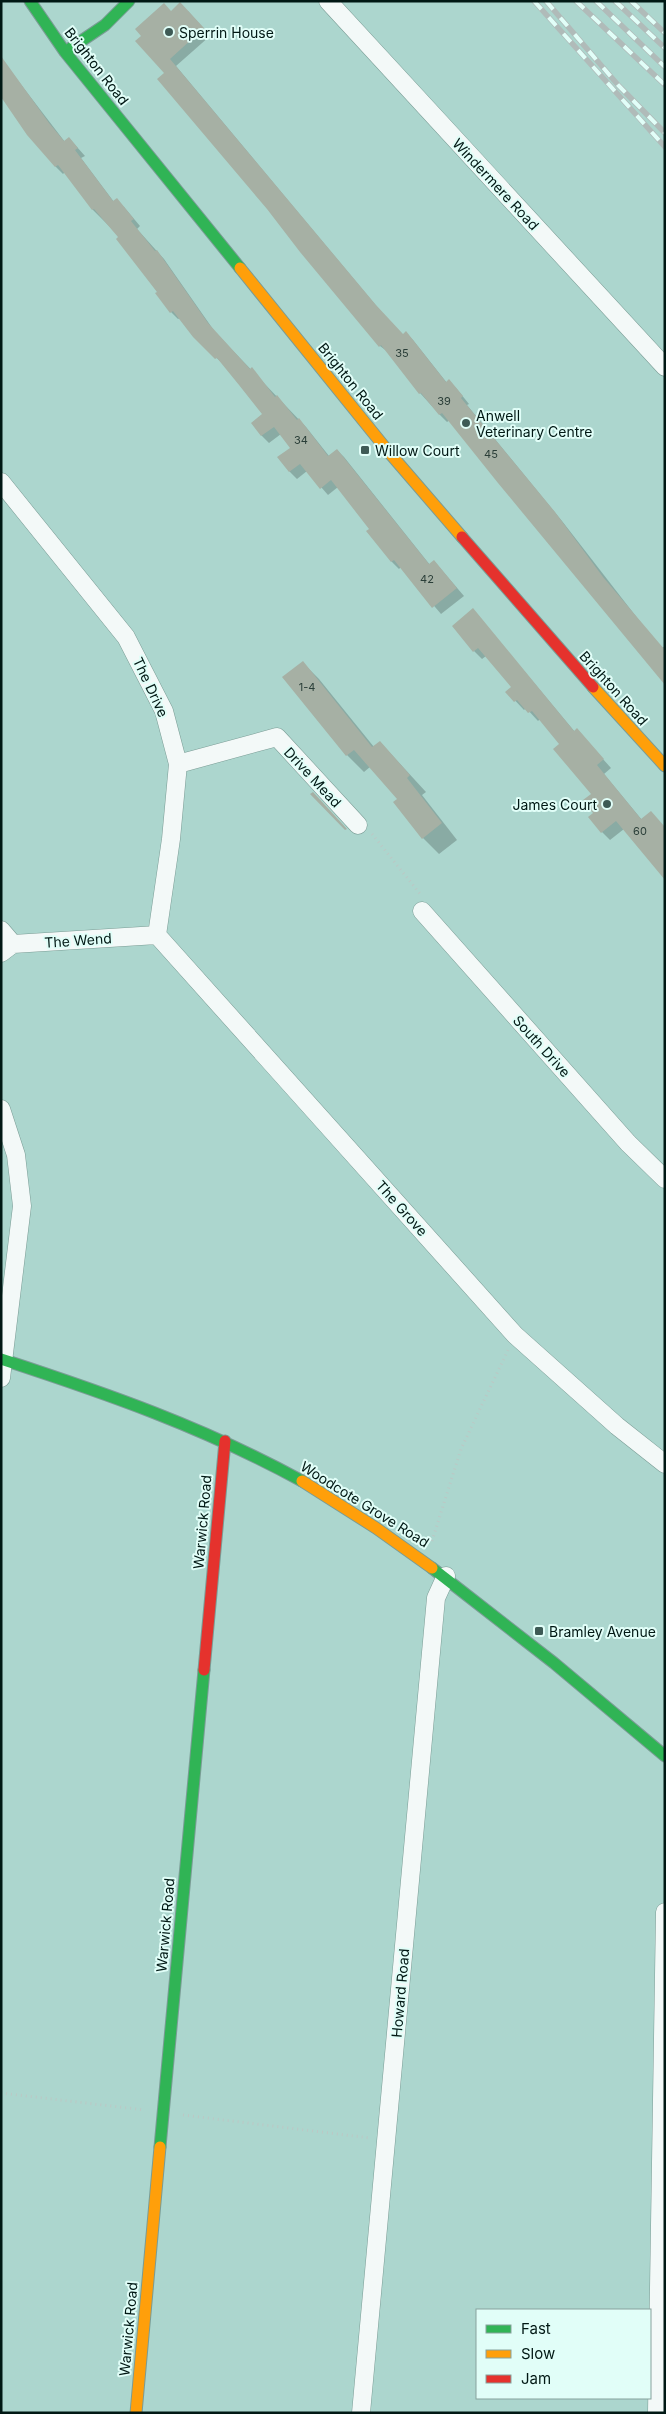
<svg xmlns="http://www.w3.org/2000/svg" width="666" height="2414" font-family="Inter,sans-serif">
	<rect width="100%" height="100%" fill="#acd6ce"/>
	<path fill="#0003" d="M188 11 210 36 176 66 383 314 403 336 406 333 413 340 447 383 456 388 469 404 467 405 562 521 645 628 662 648 665 646V681L450 420 447 422 440 415 420 393 388 352 380 346 166 73 171 12Z
		M6 65 65 142 69 138 85 156 81 158 114 202 124 207 140 226 137 229 164 259 215 332 306 427 329 456 337 450 344 457 430 565 434 561 464 596 441 614 401 567 399 569 392 562 368 531 371 529 338 487 328 495 307 471 297 479 290 472 279 458 292 448 281 434 269 443 262 436 252 423 263 414 224 365 194 336 180 318 178 319 171 312 120 237 93 210 65 172 63 174 56 167 28 134Z
		M473 610 575 732 577 730 611 768 604 774 642 820 659 821 624 829 610 840 602 832 595 813 592 794 560 744 540 719 538 721 526 708 524 710 507 692 513 687 486 656 482 659 474 651Z
		M303 663 319 679 374 747 380 742 426 792 422 795 457 840 439 854 423 838 399 799 370 767 364 772 347 755 284 677Z"/>
	<path fill="#a6b0a4" d="M180 2 204 28 170 59 376 305 403 334 406 331 446 382 449 379 463 396 461 398 555 512 603 577 665 650V685L498 483 442 413 439 415 421 393 419 394 381 345 379 347 300 252 267 209 157 79 164 73 135 41 141 36 135 29 164 3 171 11Z
		M1 56 49 123 64 141 69 137 78 148 75 150 113 201 117 198 134 219 131 221 155 251 157 250 208 323 250 369 252 367 275 397 277 395 297 420 299 418 328 456 337 449 429 564 434 560 457 588 432 608 394 560 391 562 366 531 369 529 331 480 320 489 300 464 289 472 277 457 290 448 274 427 261 436 251 423 262 414 239 385 217 358 215 359 193 337 173 311 170 313 155 293 157 292 116 239 118 237 94 209 92 210 58 165 55 167 27 135 1 97Z
		M473 608 574 731 577 728 604 759 597 765 641 819 651 811 665 827V880L616 821 601 833 588 817 593 813 583 800 591 794 553 749 559 744 532 711 528 713 517 700 514 702 505 692 511 687 478 648 473 652 452 626Z
		M303 661 372 747 380 741 410 775 407 778 442 823 422 839 393 802 397 799 354 750 346 756 282 677Z
		M313 792 347 829 345 830 310 794Z"/>
	<g fill="none" stroke-linecap="round" stroke-linejoin="round">
		<defs>
			<path id="street" d="M328 1 665 367
				M1 482 126 637 164 711 178 764 171 839 157 935
				M178 764 277 737 358 825
				M422 911 628 1143 665 1179
				M1 930 13 944
				M157 935 515 1335 617 1426 665 1464
				M1 953 13 944 157 935
				M1 1109 16 1155 22 1206 1 1378
				M361 2413 436 1598 446 1576
				M657 2413 665 1912"/>
			<path id="fast" d="M30 1 65 52 240 268
				M65 52 105 25 129 1
				M1 1359C108 1394 203 1427 302 1481
				M432 1568 554 1663 665 1756
				M160 2147 204 1670"/>
			<path id="slow" d="M240 268 387 450 462 537
				M593 687 665 766
				M302 1481 376 1528 432 1568
				M136 2413 160 2147"/>
			<path id="jam" d="M462 537 593 687
				M204 1670 225 1441"/>
		</defs>
		<use href="#street" stroke="#7a9c95" stroke-width="19"/>
		<use href="#fast" stroke="#7a9c95" stroke-width="13"/>
		<use href="#slow" stroke="#7a9c95" stroke-width="13"/>
		<use href="#jam" stroke="#7a9c95" stroke-width="13"/>
		<path stroke="#bbc8c5" stroke-width="3" stroke-dasharray="1 4" stroke-linecap="butt" d="M372 834 421 895
			M432 1541 461 1449 508 1350
			M1 2093 145 2110
			M183 2115 370 2138"/>
		<use href="#street" stroke="#f3f9f8" stroke-width="18"/>
		<use href="#fast" stroke="#30b455" stroke-width="11"/>
		<use href="#slow" stroke="#ff9f0a" stroke-width="11"/>
		<use href="#jam" stroke="#e5322d" stroke-width="11"/>
		<defs>
			<path id="rail" d="M534 1 665 147
				M546 1 618 85 665 133
				M576 1 665 85
				M596 1 665 67
				M615 1 665 48
				M631 1 665 33"/>
		</defs>
		<use href="#rail" stroke="#b0bbb9" stroke-width="5.5"/>
		<use href="#rail" stroke="#e1fef8" stroke-width="4" stroke-dasharray="11" stroke-linecap="butt"/>
	</g>
	<g fill="#3d5a55" stroke="#e1fef8" stroke-width="2">
		<circle cx="169" cy="32" r="5"/>
		<circle cx="466" cy="423" r="5"/>
		<rect x="360" y="445" width="10" height="10" rx="2.5"/>
		<circle cx="607" cy="804" r="5"/>
		<rect x="534" y="1626" width="10" height="10" rx="2.5"/>
	</g>
	<g text-anchor="middle" dominant-baseline="central" stroke-width="4" stroke-linejoin="round" paint-order="stroke">
		<g font-size="11" fill="#2a3e38">
			<text x="402" y="353">35</text>
			<text x="444" y="401">39</text>
			<text x="301" y="440">34</text>
			<text x="491" y="454">45</text>
			<text x="427" y="579">42</text>
			<text x="307" y="687">1-4</text>
			<text x="640" y="831">60</text>
		</g>
		<g font-size="14" fill="#011814" stroke="#e1fef8" text-anchor="start">
			<text x="179" y="32">Sperrin House</text>
			<text x="476" y="415">Anwell<tspan x="476" dy="16">Veterinary Centre</tspan></text>
			<text x="375" y="450">Willow Court</text>
			<text x="597" y="804" text-anchor="end">James Court</text>
			<text x="549" y="1631">Bramley Avenue</text>
		</g>
		<g font-size="14" fill="#011814" stroke="#e1fef8">
			<text transform="translate(97 66) rotate(52)">Brighton Road</text>
			<text transform="translate(496 184) rotate(47)">Windermere Road</text>
			<text transform="translate(351 381) rotate(51)">Brighton Road</text>
			<text transform="translate(151 687) rotate(65)">The Drive</text>
			<text transform="translate(614 688) rotate(48)">Brighton Road</text>
			<text transform="translate(313 777) rotate(47)">Drive Mead</text>
			<text transform="translate(78 940) rotate(-4)">The Wend</text>
			<text transform="translate(542 1046) rotate(48)">South Drive</text>
			<text transform="translate(402 1208) rotate(48)">The Grove</text>
			<text transform="translate(365 1504) rotate(32)">Woodcote Grove Road</text>
			<text transform="translate(202 1522) rotate(-85)">Warwick Road</text>
			<text transform="translate(165 1925) rotate(-85)">Warwick Road</text>
			<text transform="translate(400 1993) rotate(-85)">Howard Road</text>
			<text transform="translate(128 2329) rotate(-85)">Warwick Road</text>
		</g>
	</g>
	<rect width="666" height="2414" fill="none" stroke="#011814" stroke-width="5"/>
	<rect x="476" y="2309" width="175" height="90" fill="#e1fef8" stroke="#87a29d"/>
	<rect x="486" y="2325" width="25" height="8" fill="#30b455" stroke="#87a29d"/>
	<text x="521" y="2334" font-size="15" fill="#011814">Fast</text>
	<rect x="486" y="2350" width="25" height="8" fill="#ff9f0a" stroke="#87a29d"/>
	<text x="521" y="2359" font-size="15" fill="#011814">Slow</text>
	<rect x="486" y="2375" width="25" height="8" fill="#e5322d" stroke="#87a29d"/>
	<text x="521" y="2384" font-size="15" fill="#011814">Jam</text>
</svg>
